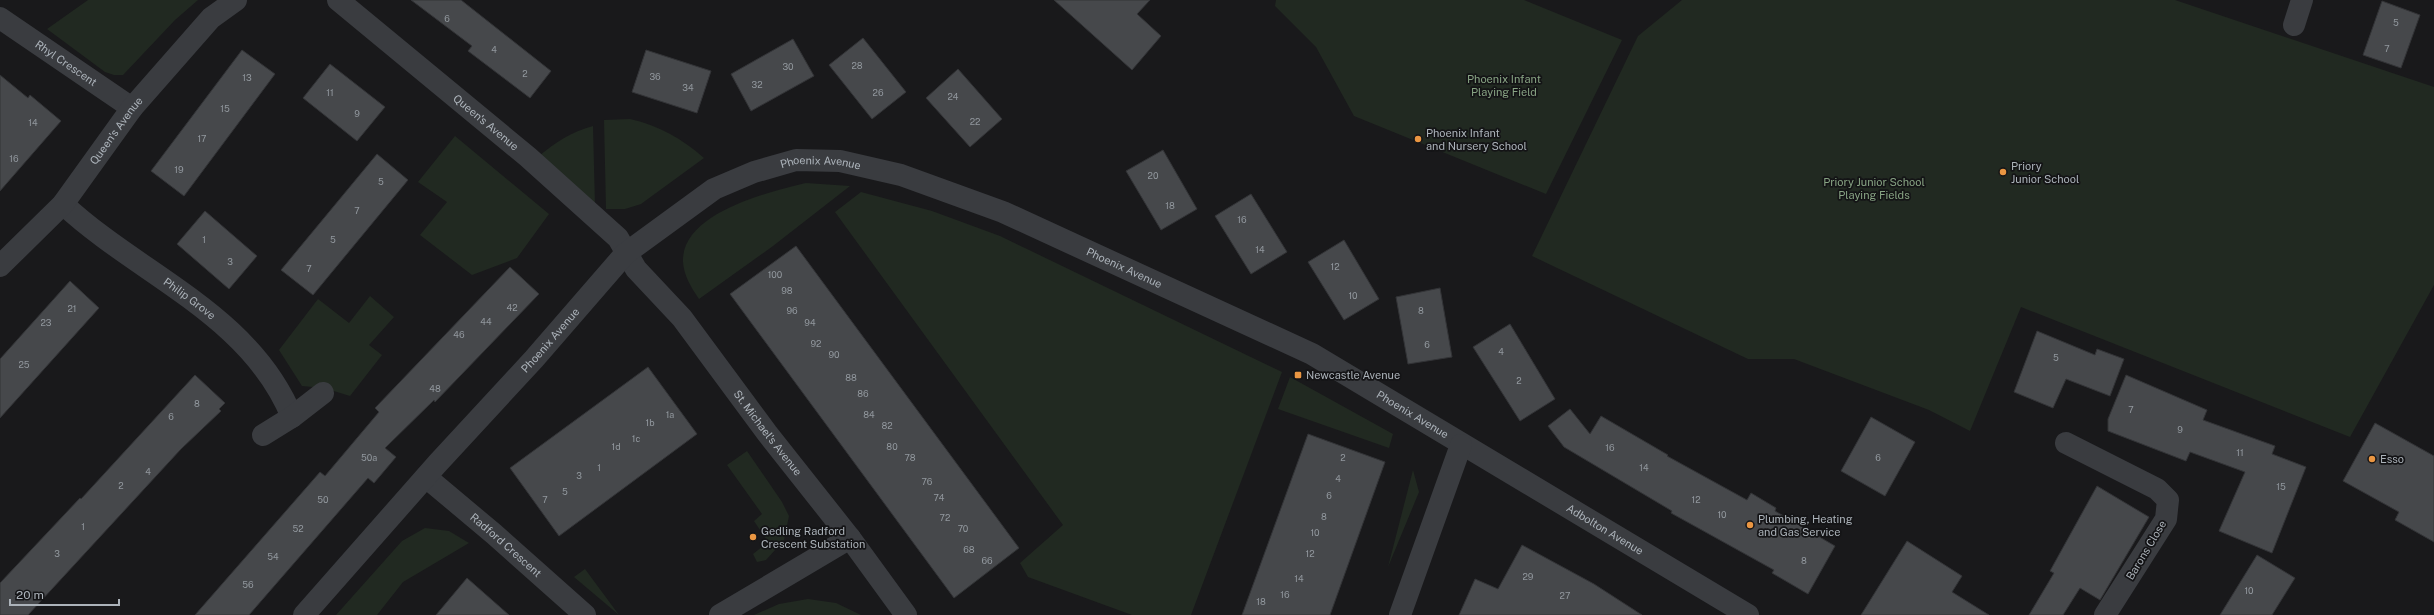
<svg xmlns="http://www.w3.org/2000/svg" width="2434" height="615" font-family="'Public Sans',sans-serif">
	<rect width="100%" height="100%" fill="#19191b"/>
	<path fill="#212921" d="M88 0H198L175 20 123 75H114L105 72 47 29Z
		M1276 0H1524L1622 40 1546 194 1354 116 1316 47 1275 6Z
		M1682 0H2175L2434 87V285L2350 437 2021 307 1970 431 1929 410 1794 359H1748L1532 256 1638 36Z
		M630 119C660 126 681 138 704 158L641 204 625 209H606L604 120Z
		M593 126 595 206 539 156C556 142 571 132 593 126Z
		M455 136 549 214 517 258 472 275 420 235 447 202 418 182Z
		M806 183 850 186 773 246 699 299C691 287 684 276 683 262 681 213 769 192 806 183Z
		M861 192 932 211 1000 236 1282 372 1191 615H1132L1028 577 1020 563 1063 525 835 212Z
		M370 296 394 317 369 345 382 355 350 396 324 388 302 386 279 350 318 299 349 323Z
		M1290 377 1393 434 1389 448 1278 409Z
		M747 451 782 502 789 516 784 540 766 560 757 562 753 554 768 542 754 521 762 514 727 465Z
		M1413 470 1419 492 1388 567Z
		M425 528 449 531 469 543 403 582 377 615H336L402 541Z
		M585 569 619 615 574 577Z
		M808 599 836 603 861 615H754L779 604Z"/>
	<path fill="#46484b" stroke="#333437" d="M411 0H461L551 71 530 98 468 51 472 46Z
		M1054 0H1150L1137 14 1161 36 1132 70Z
		M2382 1 2420 15 2401 68 2363 55Z
		M863 38 906 92 872 119 829 65Z
		M793 39 814 76 751 111 731 74Z
		M242 50 275 74 184 196 151 171Z
		M646 50 711 71 697 113 632 92Z
		M330 64 385 107 357 141 303 98Z
		M958 69 1002 119 970 147 926 98Z
		M0 75 28 98 30 95 61 121 0 191Z
		M1163 150 1197 209 1161 230 1126 171Z
		M377 154 408 180 313 295 281 270Z
		M1251 194 1287 252 1251 274 1215 216Z
		M205 211 257 256 229 289 177 244Z
		M1344 240 1379 299 1344 320 1308 262Z
		M796 246 1019 548 954 598 730 294Z
		M510 267 539 294 435 402 434 400 385 448 396 457 374 483 368 478 249 615H195L320 472 325 476 379 412 375 408Z
		M70 281 99 308 0 418V359Z
		M1440 288 1452 357 1408 364 1396 297Z
		M1510 324 1555 399 1520 421 1473 347Z
		M2037 331 2095 355 2097 349 2124 359 2110 396 2066 379 2053 408 2014 392Z
		M648 367 697 434 559 536 510 468Z
		M195 375 225 403 219 409 221 411 181 449 28 615H0V583L80 498 81 499Z
		M2126 375 2207 410 2203 420 2275 446 2272 454 2306 467 2272 553 2219 531 2245 472 2190 452 2186 461 2108 431V419Z
		M1570 409 1590 434 1601 416 1668 455 1667 456 1747 500 1751 493 1776 508 1775 511 1835 546 1808 594 1772 573 1774 570 1671 513 1672 511 1564 447 1548 426Z
		M1871 417 1915 442 1885 496 1841 471Z
		M2375 423 2434 456V542L2395 520 2399 512 2343 481Z
		M1308 434 1385 462 1330 615H1242Z
		M2097 486 2149 517 2100 600 2080 588 2063 615H2029L2054 573 2050 571Z
		M1907 541 1962 576 1952 592 1989 615H1861Z
		M1522 545 1594 584 1642 615H1459L1475 579 1498 589Z
		M2257 555 2295 578 2272 615H2220Z
		M467 578 509 615H436Z"/>
	<g fill="none" stroke-linecap="round" stroke-linejoin="round">
		<g stroke="#3a3c40" stroke-width="22">
			<path id="s1" d="M338 0 528 157 618 238 636 269 682 318 767 433 850 538 906 615"/>
			<path id="s2" d="M0 18 132 108"/>
			<path d="M2294 25 2302 0"/>
			<path id="s3" d="M63 204C139 275 250 314 292 417"/>
			<path id="s4" d="M0 266 63 204 132 108 211 18 236 0"/>
			<path d="M263 435 292 417 323 393"/>
			<path d="M2066 443 2157 489 2168 500 2166 519 2105 615"/>
			<path id="s5" d="M426 477 494 534 585 615"/>
			<path id="s6" d="M304 615 437 464 534 359 625 254 714 189 754 172 796 160 840 161 901 175 1003 212 1312 354 1748 615"/>
			<path d="M720 615 850 538"/>
			<path d="M1400 615 1461 445"/>
		</g>
	</g>
	<g fill="#ea9642" stroke="#141416" stroke-width="1.5">
		<circle cx="1418" cy="139" r="4"/>
		<circle cx="2003" cy="172" r="4"/>
		<rect x="1294" y="371" width="8" height="8" rx="2"/>
		<circle cx="2372" cy="459" r="4"/>
		<circle cx="1750" cy="525" r="4"/>
		<circle cx="753" cy="537" r="4"/>
	</g>
	<g text-anchor="middle" dominant-baseline="central" stroke-width="3.5" stroke-linejoin="round" paint-order="stroke">
		<g font-size="9" fill="#92989e">
			<text x="447" y="18">6</text>
			<text x="2396" y="22">5</text>
			<text x="2387" y="48">7</text>
			<text x="494" y="49">4</text>
			<text x="857" y="65">28</text>
			<text x="788" y="66">30</text>
			<text x="525" y="73">2</text>
			<text x="655" y="76">36</text>
			<text x="247" y="77">13</text>
			<text x="757" y="84">32</text>
			<text x="688" y="87">34</text>
			<text x="330" y="92">11</text>
			<text x="878" y="92">26</text>
			<text x="953" y="96">24</text>
			<text x="225" y="108">15</text>
			<text x="357" y="113">9</text>
			<text x="975" y="121">22</text>
			<text x="33" y="122">14</text>
			<text x="202" y="138">17</text>
			<text x="14" y="158">16</text>
			<text x="179" y="169">19</text>
			<text x="1153" y="175">20</text>
			<text x="381" y="181">5</text>
			<text x="1170" y="205">18</text>
			<text x="357" y="210">7</text>
			<text x="1242" y="219">16</text>
			<text x="204" y="239">1</text>
			<text x="333" y="239">5</text>
			<text x="1260" y="249">14</text>
			<text x="230" y="261">3</text>
			<text x="1335" y="266">12</text>
			<text x="309" y="268">7</text>
			<text x="775" y="274">100</text>
			<text x="787" y="290">98</text>
			<text x="1353" y="295">10</text>
			<text x="512" y="307">42</text>
			<text x="72" y="308">21</text>
			<text x="792" y="310">96</text>
			<text x="1421" y="310">8</text>
			<text x="486" y="321">44</text>
			<text x="46" y="322">23</text>
			<text x="810" y="322">94</text>
			<text x="459" y="334">46</text>
			<text x="816" y="343">92</text>
			<text x="1427" y="344">6</text>
			<text x="1501" y="351">4</text>
			<text x="834" y="354">90</text>
			<text x="2056" y="357">5</text>
			<text x="24" y="364">25</text>
			<text x="851" y="377">88</text>
			<text x="1519" y="380">2</text>
			<text x="435" y="388">48</text>
			<text x="863" y="393">86</text>
			<text x="197" y="403">8</text>
			<text x="2131" y="409">7</text>
			<text x="670" y="414">1a</text>
			<text x="869" y="414">84</text>
			<text x="171" y="416">6</text>
			<text x="650" y="422">1b</text>
			<text x="887" y="425">82</text>
			<text x="2180" y="429">9</text>
			<text x="636" y="438">1c</text>
			<text x="616" y="446">1d</text>
			<text x="892" y="446">80</text>
			<text x="1610" y="447">16</text>
			<text x="2240" y="452">11</text>
			<text x="369" y="457">50a</text>
			<text x="910" y="457">78</text>
			<text x="1343" y="457">2</text>
			<text x="1878" y="457">6</text>
			<text x="599" y="467">1</text>
			<text x="1644" y="467">14</text>
			<text x="148" y="471">4</text>
			<text x="579" y="475">3</text>
			<text x="1338" y="478">4</text>
			<text x="927" y="481">76</text>
			<text x="121" y="485">2</text>
			<text x="2281" y="486">15</text>
			<text x="565" y="491">5</text>
			<text x="1329" y="495">6</text>
			<text x="939" y="497">74</text>
			<text x="323" y="499">50</text>
			<text x="545" y="499">7</text>
			<text x="1696" y="499">12</text>
			<text x="1722" y="514">10</text>
			<text x="1324" y="516">8</text>
			<text x="945" y="517">72</text>
			<text x="83" y="526">1</text>
			<text x="298" y="528">52</text>
			<text x="963" y="528">70</text>
			<text x="1315" y="532">10</text>
			<text x="969" y="549">68</text>
			<text x="57" y="553">3</text>
			<text x="1310" y="553">12</text>
			<text x="273" y="556">54</text>
			<text x="987" y="560">66</text>
			<text x="1804" y="560">8</text>
			<text x="1528" y="576">29</text>
			<text x="1299" y="578">14</text>
			<text x="248" y="584">56</text>
			<text x="2249" y="590">10</text>
			<text x="1285" y="594">16</text>
			<text x="1565" y="595">27</text>
			<text x="1261" y="601">18</text>
		</g>
		<g font-size="11" fill="#acb3ba" stroke="#141416">
			<text stroke="none"><textPath href="#s2" startOffset="80">Rhyl Crescent</textPath></text>
			<text stroke="none"><textPath href="#s1" startOffset="192">Queen's Avenue</textPath></text>
			<text stroke="none"><textPath href="#s4" startOffset="179">Queen's Avenue</textPath></text>
			<text stroke="none"><textPath href="#s6" startOffset="705">Phoenix Avenue</textPath></text>
			<text stroke="none"><textPath href="#s6" startOffset="1029">Phoenix Avenue</textPath></text>
			<text stroke="none"><textPath href="#s3" startOffset="158">Philip Grove</textPath></text>
			<text stroke="none"><textPath href="#s6" startOffset="369">Phoenix Avenue</textPath></text>
			<text stroke="none"><textPath href="#s6" startOffset="1353">Phoenix Avenue</textPath></text>
			<text stroke="none"><textPath href="#s1" startOffset="614">St. Michael's Avenue</textPath></text>
			<text stroke="none"><textPath href="#s6" startOffset="1577">Adbolton Avenue</textPath></text>
			<text stroke="none"><textPath href="#s5" startOffset="105">Radford Crescent</textPath></text>
			<text transform="translate(2146 550) rotate(-59)">Barons Close</text>
		</g>
		<g font-size="11" fill="#88a484" stroke="#141416">
			<text x="1504" y="79">Phoenix Infant<tspan x="1504" dy="13">Playing Field</tspan></text>
			<text x="1874" y="182">Priory Junior School<tspan x="1874" dy="13">Playing Fields</tspan></text>
		</g>
		<g font-size="11" fill="#acb3ba" stroke="#141416" text-anchor="start">
			<text x="1426" y="133">Phoenix Infant<tspan x="1426" dy="13">and Nursery School</tspan></text>
			<text x="2011" y="166">Priory<tspan x="2011" dy="13">Junior School</tspan></text>
			<text x="1306" y="375">Newcastle Avenue</text>
			<text x="2380" y="459">Esso</text>
			<text x="1758" y="519">Plumbing, Heating<tspan x="1758" dy="13">and Gas Service</tspan></text>
			<text x="761" y="531">Gedling Radford<tspan x="761" dy="13">Crescent Substation</tspan></text>
		</g>
	</g>
	<path d="M10 599v6h109v-6" fill="none" stroke="#acb3ba" stroke-width="2"/>
	<text x="16" y="599" font-size="12" fill="#acb3ba" stroke="#141416" stroke-width="3" paint-order="stroke">20 m</text>
</svg>
